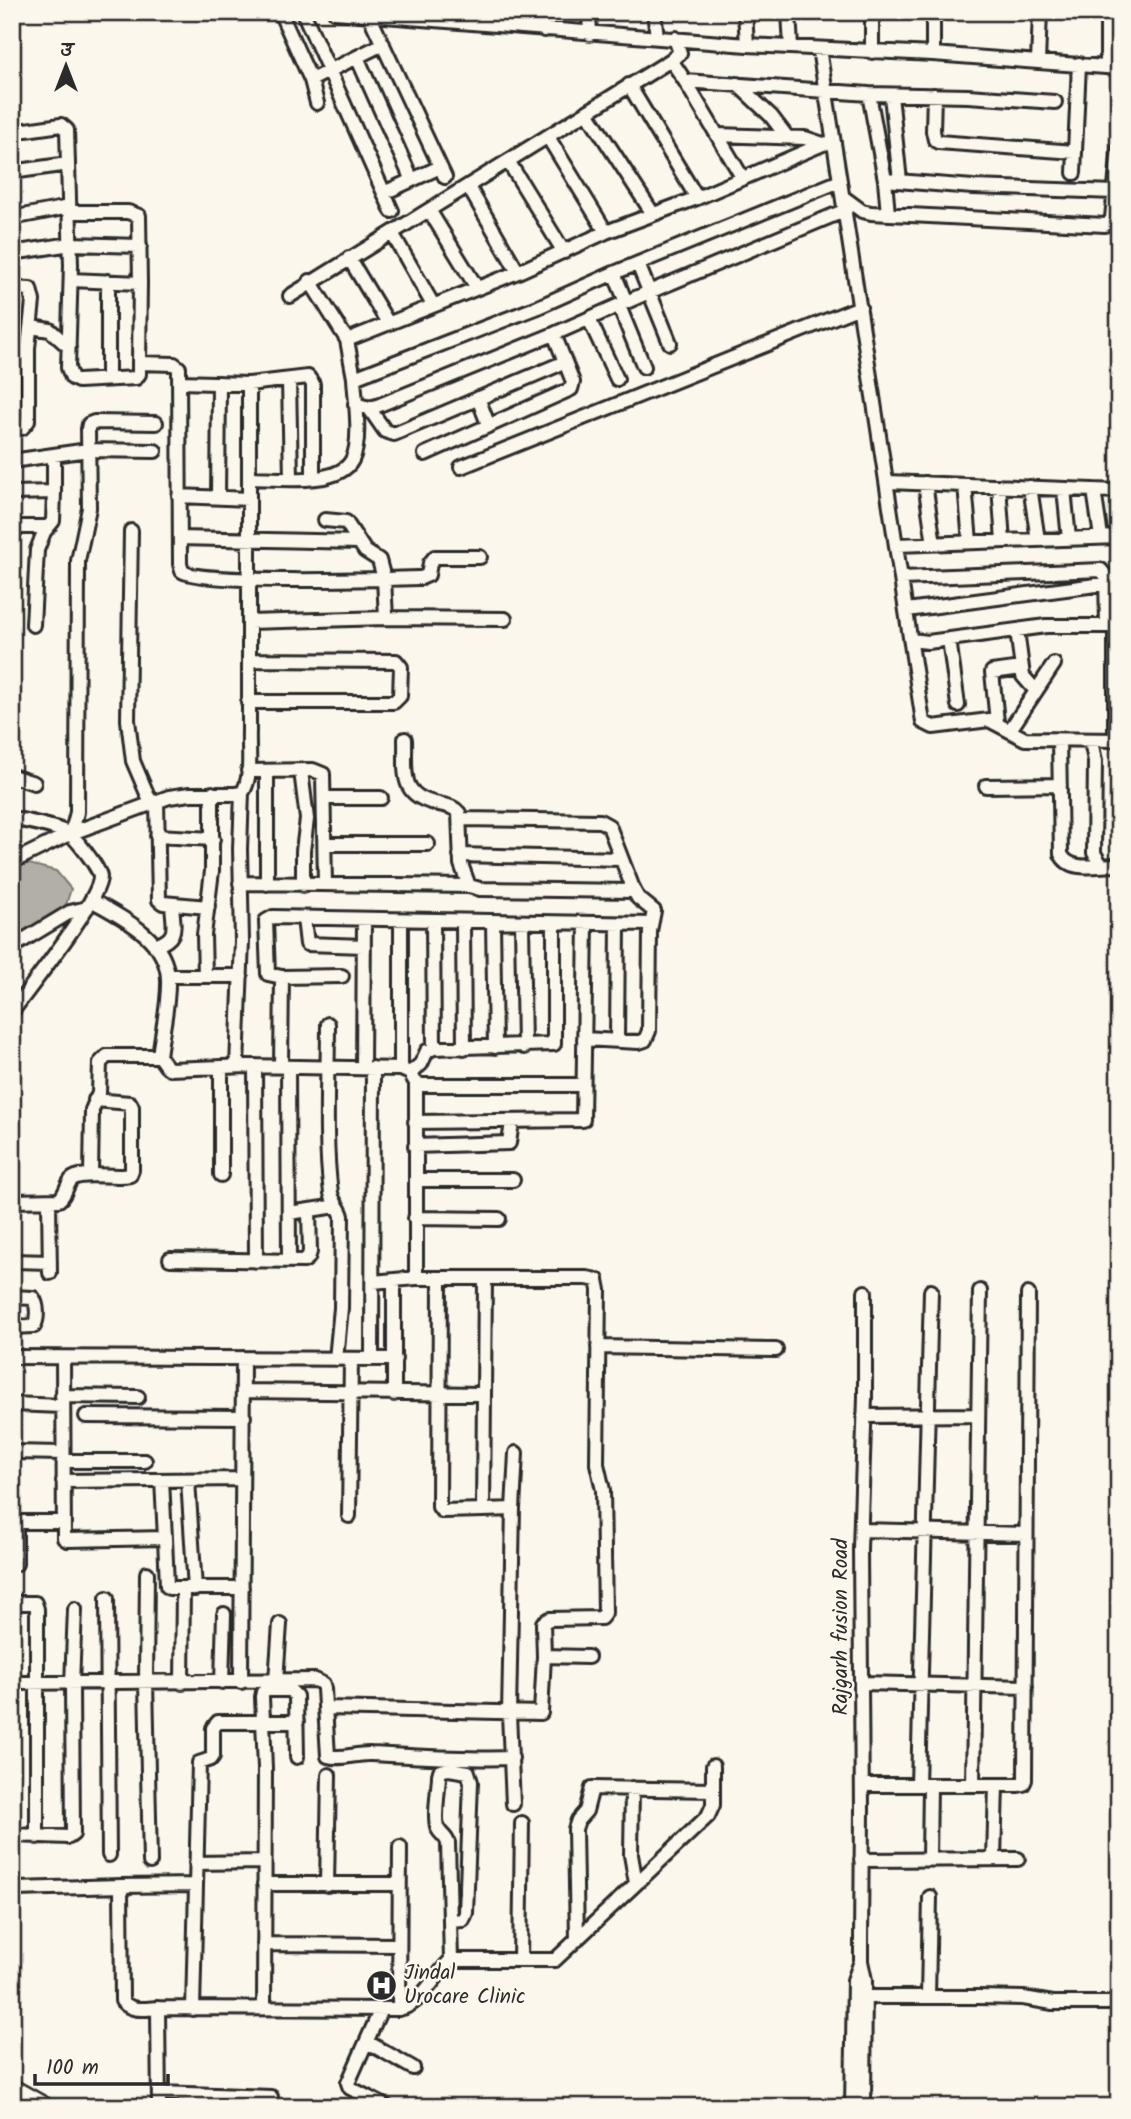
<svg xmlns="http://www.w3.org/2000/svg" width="1131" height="2119" font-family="Kalam,'Playpen Sans Deva',sans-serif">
	<rect width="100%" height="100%" fill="#fbf7ec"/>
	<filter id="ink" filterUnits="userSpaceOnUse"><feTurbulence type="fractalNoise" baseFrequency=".0143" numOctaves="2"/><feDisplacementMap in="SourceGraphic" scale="14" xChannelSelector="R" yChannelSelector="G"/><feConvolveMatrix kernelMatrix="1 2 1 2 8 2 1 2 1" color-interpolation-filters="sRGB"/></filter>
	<g filter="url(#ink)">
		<path fill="#b1afa7" stroke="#7b7a75" stroke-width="2" d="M21 862 56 871 71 889 62 917 12 952V866Z"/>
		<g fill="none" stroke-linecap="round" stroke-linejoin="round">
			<defs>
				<path id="minor" d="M280 12 311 80 317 103
					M303 12 392 211
					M335 12 747 45 933 54 1119 68
					M541 12 544 30
					M589 12 590 34
					M654 12 657 37
					M745 12 747 45
					M789 12 791 47
					M933 12V54
					M1107 12V67
					M369 15 445 177
					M675 38 680 53 671 60 685 81 869 94 968 96 1055 102
					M872 52V12
					M357 57 412 180
					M1038 62 1040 12
					M311 80 383 44
					M685 81 742 177
					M737 84 771 116 787 137
					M629 85 697 198
					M869 94 885 180 888 214
					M891 95 900 181
					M934 95 933 131 935 140 938 142 1075 152
					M587 112 653 214
					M12 132 61 125 67 130 71 265 68 368 72 378 78 381 136 378 139 374V363L174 364 179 368 180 564 182 571C198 585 387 579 421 578L428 575 430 563 435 557H480
					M717 135 805 138 823 144
					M548 137 606 232
					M508 161 564 252
					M12 172 68 164
					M1074 173 1079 64
					M885 180 973 187 1115 192
					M840 181 923 722 933 727 989 720 1025 739 1119 740
					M468 186 518 272
					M384 193 440 167
					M843 197 862 211 871 213 1105 225 1109 223 1112 218 1119 147
					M429 210 477 288
					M70 212H128L139 216 140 283
					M12 218 69 207
					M392 233 433 305
					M12 253 71 244 140 246
					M349 258 388 323
					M638 264 670 343
					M614 273 626 302
					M71 280 140 283 139 363
					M108 281V379
					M310 281 347 340 354 378
					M12 288 30 289 33 301 28 348V421L22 428 12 429
					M290 296 671 60
					M619 306 644 367
					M589 319 617 379
					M31 327 50 330 69 347
					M347 340 518 272 606 232 697 198 823 144 834 142
					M289 380 291 479
					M180 382 249 384 308 377 313 384V478
					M478 398 488 424
					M355 404 369 408 377 406 554 334 649 292 846 210
					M369 408 385 431 394 434 565 362
					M425 454 571 389 573 382 554 334
					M54 457V492
					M12 461 88 450 155 451
					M461 467 860 307
					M249 478C276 478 338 487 352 460 362 441 355 399 354 378L538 307 614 273 840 181 819 49
					M888 482 1119 491
					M925 483 934 544
					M965 485 970 542
					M999 486 1003 541
					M1030 487 1038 540
					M1064 489 1069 539
					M1094 490 1101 537
					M12 493 54 492 53 521 44 532 37 550 33 625
					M179 496 249 499
					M218 498 219 383
					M325 520 346 522 365 551 379 560 384 579 386 618
					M12 527H48
					M131 531 128 720 133 761 151 803
					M180 538 359 542
					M897 545 1119 537
					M902 578 1101 570 1106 576 1107 626
					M907 610 1119 582
					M249 622 386 618 505 619
					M1115 626V740
					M1017 630 1023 676 1036 691
					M949 639 958 705
					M911 640 928 642 1046 626H1119
					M248 702H394L400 696 401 667 396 661 249 660
					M997 722 992 672 1022 668
					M1010 730 1054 664
					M405 739C406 773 398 796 439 804 447 806 453 806 459 813L461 864 469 886 480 889 634 891
					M1059 740 1061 854C1070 874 1100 864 1119 865
					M1087 740 1092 746 1095 761 1094 853 1101 865
					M248 771 313 770 323 774 325 884
					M301 771 307 819 303 851V885
					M12 776 34 783
					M986 786 1060 785
					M324 798H381
					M157 801 159 900 163 903 208 907
					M12 818C25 821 60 827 69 834 76 838 100 869 100 877 100 900 29 988 12 1012
					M460 819 600 821 609 826 634 891 638 898 654 911 650 931 649 1031 645 1040 639 1042 584 1039
					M69 834 74 824 77 812 78 561 89 508 88 429 89 424 94 422 156 423
					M157 836 213 839
					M325 844H428
					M460 855 621 859
					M12 862 69 834 169 797 190 794H235L242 793C253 778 248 749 249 731V384
					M240 883 469 886
					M267 884V771
					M91 900C121 917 167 938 168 979 169 1004 162 1031 159 1056
					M304 918 307 944 364 946
					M433 921 434 1048
					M463 922 464 1048
					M493 922 495 1047
					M522 922 524 1047
					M155 946C180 937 173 927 172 904
					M12 947 70 912 87 908
					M168 976H241
					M205 976 204 935 212 871V793
					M342 976 282 977 268 974 266 921 273 917 651 924
					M328 1024C328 1078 324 1140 331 1193 333 1203 340 1207 342 1216L341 1308 336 1359
					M617 1041 618 924
					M237 1066 242 941 240 849 242 793
					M255 1066 256 1261
					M281 1066 282 977
					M221 1067V1175
					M288 1067 289 1260
					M363 1068 364 920
					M401 1069V921
					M410 1073 421 1064 427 1051 434 1048 554 1044V923
					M415 1122 583 1120 586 923
					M415 1146 509 1143 512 1122
					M91 1175 92 1110 99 1093 100 1063 107 1056H159L166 1066 170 1069 248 1066 401 1069 410 1073 416 1083 422 1085H583
					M416 1180H513
					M12 1201 59 1200C66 1194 66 1186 71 1180 81 1170 115 1179 130 1175L132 1170V1107L130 1103 95 1100
					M49 1202 50 1273
					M289 1213 337 1206
					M415 1218 499 1219
					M170 1259 304 1261 308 1258 310 1252 309 1211
					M12 1261 50 1262
					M416 1278V1083
					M485 1278 483 1510 513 1509 509 1714 513 1804
					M440 1279 439 1507 442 1511 483 1510
					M394 1282V1394
					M12 1297 33 1298C38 1305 38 1319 34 1326L12 1327
					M598 1347 776 1350
					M12 1357 395 1359
					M63 1358 64 1538 67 1540 165 1538 167 1586 169 1588H242
					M372 1359 373 1068
					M244 1391 484 1394
					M62 1396 138 1397
					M12 1404 62 1406
					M86 1416 244 1417
					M864 1416 977 1415
					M12 1452 63 1453
					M63 1461H145
					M162 1480 165 1538
					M188 1480 195 1589
					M63 1481 242 1479
					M513 1509 516 1453
					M349 1516 351 1359
					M12 1522H63
					M16 1522V1564
					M861 1530 1026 1534
					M147 1573 146 1682 150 1862
					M107 1598 109 1855
					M12 1603H35L37 1609V1837
					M544 1656 588 1657
					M276 1681 280 1624
					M222 1682 224 1614
					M241 1682 243 1358
					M12 1683 315 1680 323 1684 324 1689 328 1756C342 1760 356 1753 371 1754 417 1756 465 1760 512 1758
					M182 1683 183 1589
					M862 1683 1026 1687
					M326 1708 541 1713 544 1656 543 1623 549 1619 601 1618 605 1613 603 1490 597 1464 599 1290 597 1280 587 1278H416L373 1282
					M862 1785H1018L1023 1784 1025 1780 1028 1294
					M918 1785 931 1291
					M973 1785 980 1291
					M632 1788 631 1855 636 1883
					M12 1835 69 1837 73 1834 72 1684 75 1609
					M929 1859 930 1785
					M994 1859 996 1785
					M861 1860 1018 1859
					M196 1863 264 1862
					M264 1884H399
					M327 1885 329 1775
					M121 1886 195 1885
					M16 1889 121 1886 122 2001C132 2012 143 2009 158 2008
					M450 1921 463 1920 466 1913 471 1782 468 1772 449 1769 440 1771 439 1775C439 1786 433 1820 438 1829 441 1835 446 1836 448 1843L451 1960
					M577 1940 575 1829 578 1820 586 1811 592 1788 713 1790
					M264 1944 399 1945
					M520 1960 522 1823
					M865 1997H978L1023 1998 1053 2003H1119
					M928 1997 930 1897
					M264 2008 265 1768 262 1697 263 1692 268 1690H290L296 1696 297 1757
					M193 2009 199 1763 211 1759 213 1756V1728L218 1722H297
					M381 2009 348 2083 350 2088 387 2107
					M399 2009 400 1847
					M367 2042 413 2068
					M160 2093 271 2097
					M159 2107 158 2008 399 2009C421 2005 435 1975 451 1960H555L708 1816 713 1805V1766
					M852 2107 854 1980 861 1961
					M864 2107 865 1980 861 1961V1942L862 1811 860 1549 865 1397V1292"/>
				<path id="major" d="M12 2088 46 2107"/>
			</defs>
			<use href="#minor" stroke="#2b2b2b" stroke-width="18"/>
			<use href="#major" stroke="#2b2b2b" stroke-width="21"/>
			<use href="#minor" stroke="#fbf7ec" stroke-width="12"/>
			<use href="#major" stroke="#fbf7ec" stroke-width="16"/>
		</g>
	</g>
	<defs>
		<symbol id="hospital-disc" viewBox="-11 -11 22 22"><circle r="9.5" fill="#2b2b2b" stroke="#fbf7ec"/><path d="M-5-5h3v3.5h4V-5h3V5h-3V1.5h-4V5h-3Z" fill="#fff"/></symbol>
	</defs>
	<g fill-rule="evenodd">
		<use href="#hospital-disc" x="364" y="1968" width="35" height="35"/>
	</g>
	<g text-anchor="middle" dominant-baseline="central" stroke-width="5" stroke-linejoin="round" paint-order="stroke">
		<g font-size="21" fill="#2b2b2b" stroke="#fbf7ec">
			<text transform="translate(841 1627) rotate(-90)">Rajgarh fusion Road</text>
		</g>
		<g font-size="21" fill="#2b2b2b" stroke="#fbf7ec" text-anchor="start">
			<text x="404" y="1973">Jindal<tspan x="404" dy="24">Urocare Clinic</tspan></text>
		</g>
	</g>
	<rect width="1131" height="2119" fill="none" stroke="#fbf7ec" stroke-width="42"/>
	<rect x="21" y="21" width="1089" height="2077" fill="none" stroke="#2b2b2b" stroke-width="2.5" filter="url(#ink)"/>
	<g transform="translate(66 66)" stroke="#fbf7ec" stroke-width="5" paint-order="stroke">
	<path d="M0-5L12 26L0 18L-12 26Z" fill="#2b2b2b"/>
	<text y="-10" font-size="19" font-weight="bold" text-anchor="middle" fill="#2b2b2b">उ</text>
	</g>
	<path d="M35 2074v10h133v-10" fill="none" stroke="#2b2b2b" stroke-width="3.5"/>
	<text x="46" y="2074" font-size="21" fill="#2b2b2b" stroke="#fbf7ec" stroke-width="5" paint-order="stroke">100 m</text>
</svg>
